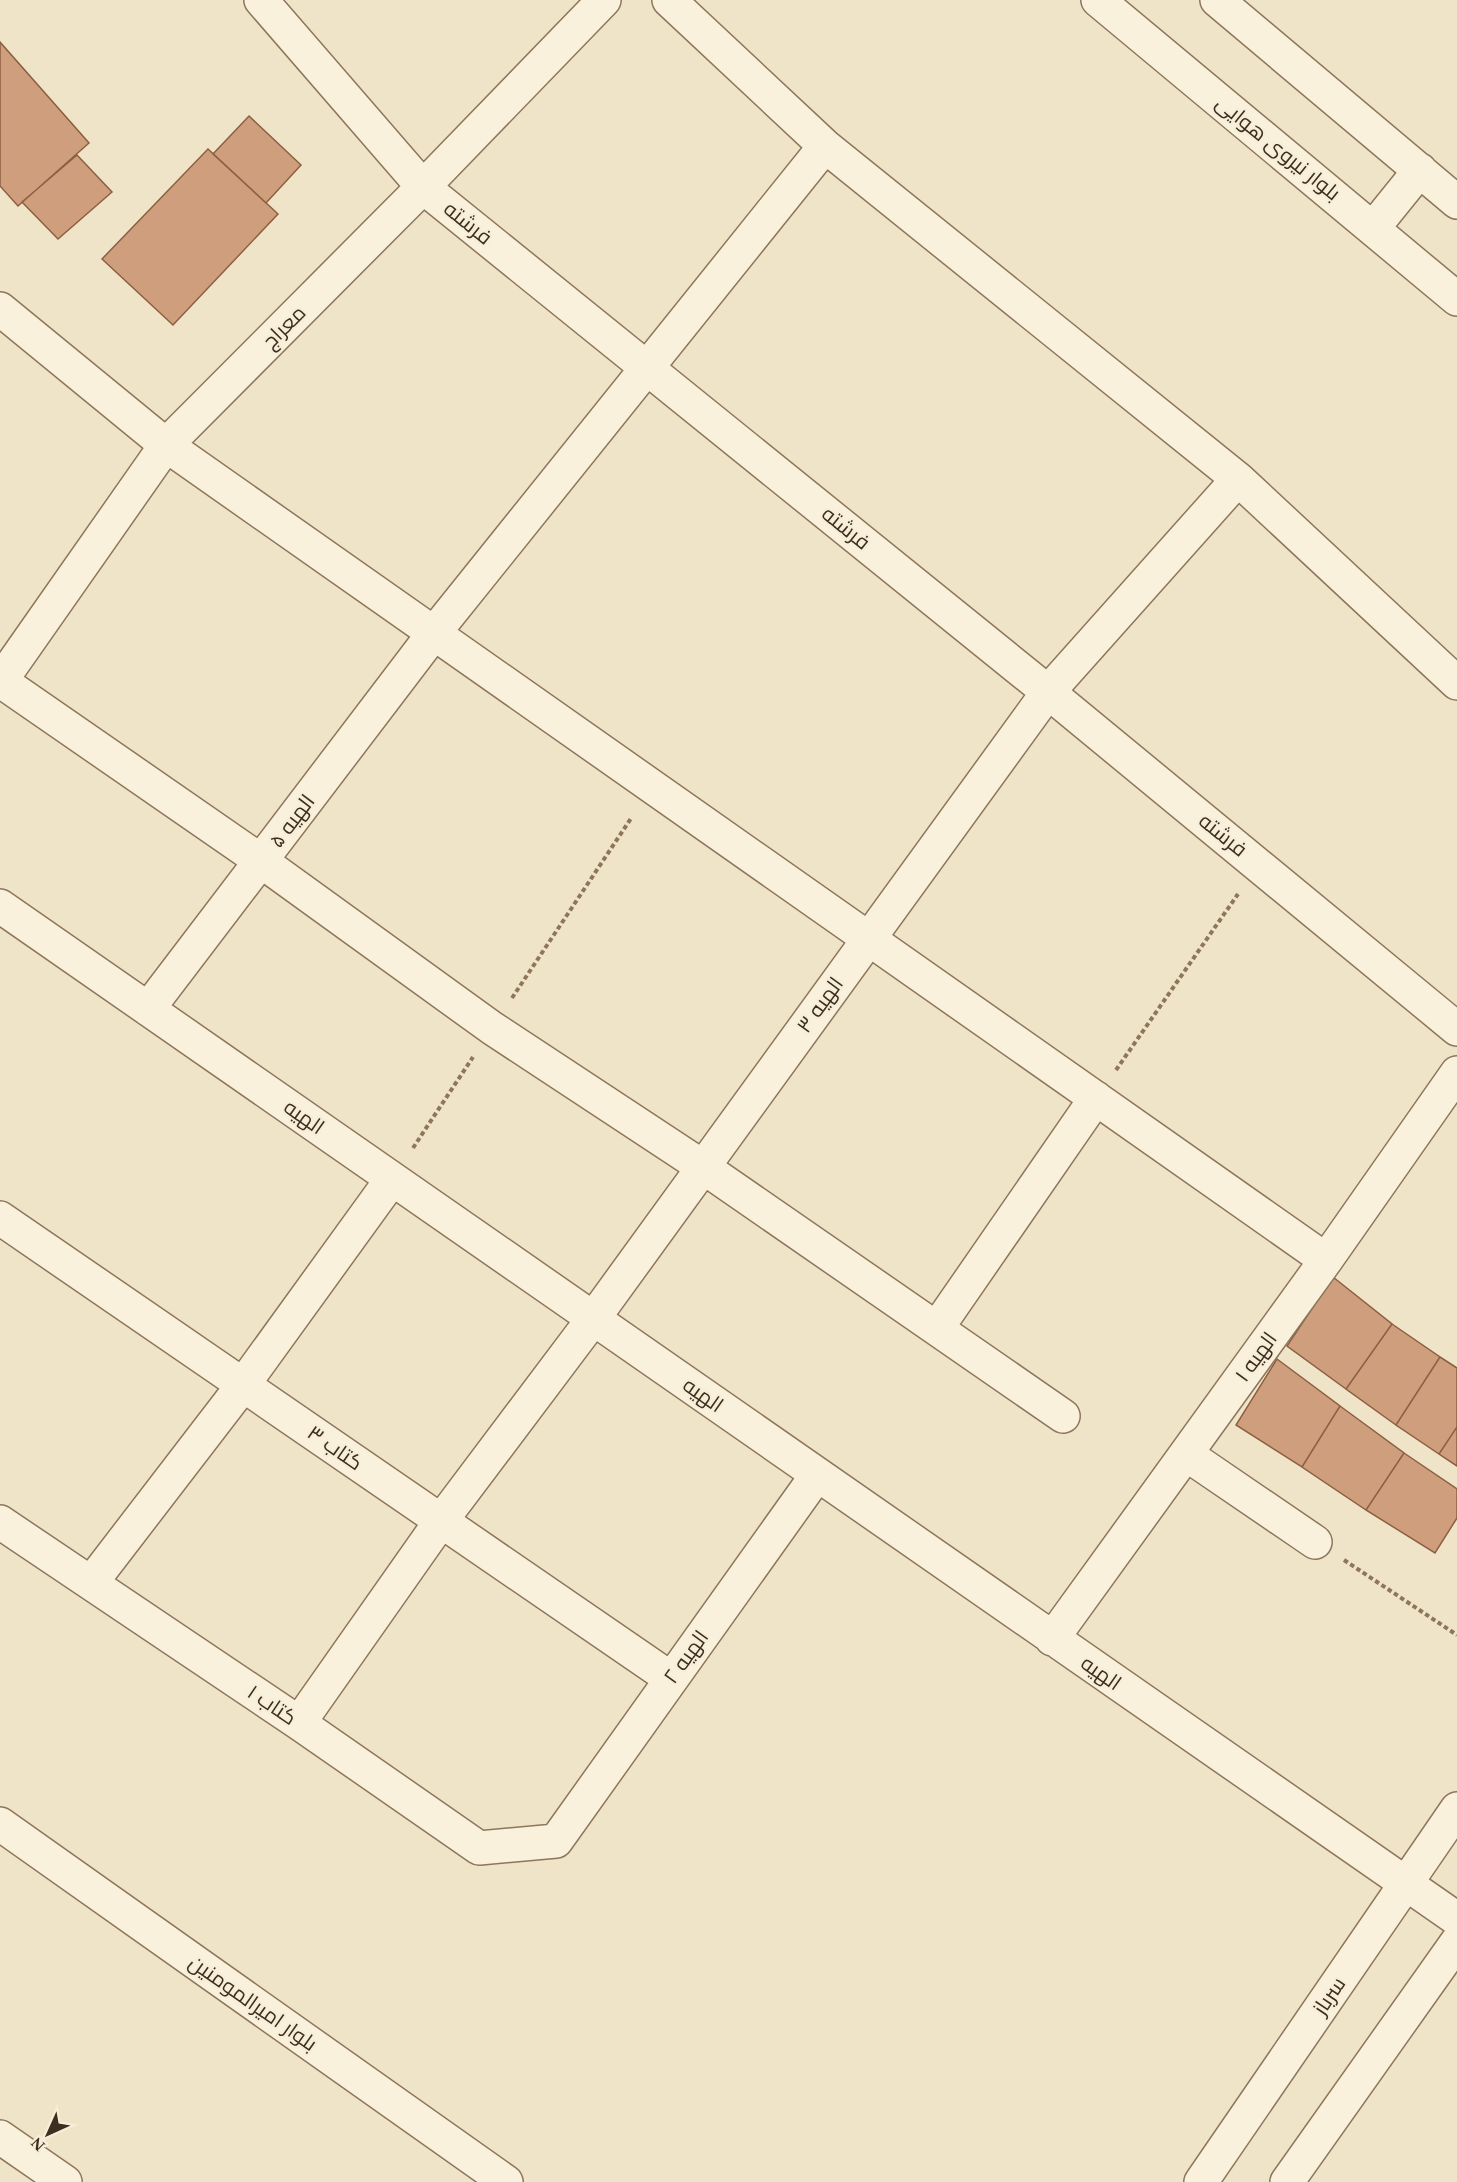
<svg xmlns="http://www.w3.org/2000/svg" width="1457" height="2182" font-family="'Times New Roman',Cairo,serif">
	<rect width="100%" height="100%" fill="#f0e4c8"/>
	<path fill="#cf9f7d" stroke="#8d5f41" stroke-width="1.5" d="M0 42 89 143 18 206 0 186Z
		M249 116 301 165 266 203 213 154Z
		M208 149 278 214 173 325 102 259Z
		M77 155 112 192 58 239 22 202Z
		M1333 1277 1392 1324 1346 1389 1287 1346Z
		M1392 1324 1440 1357 1396 1425 1346 1389Z
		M1440 1357 1457 1368V1427L1439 1454 1396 1425Z
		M1277 1359 1340 1406 1302 1467 1236 1425Z
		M1340 1406 1404 1453 1366 1510 1302 1467Z
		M1457 1427V1466L1439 1454Z
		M1404 1453 1457 1489V1518L1435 1553 1366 1510Z"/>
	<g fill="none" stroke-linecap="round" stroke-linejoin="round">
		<defs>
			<path id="minor" d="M261 0 423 187 1048 692 1457 1029
				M669 0 825 146 1238 479 1457 683
				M1098 0 1457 299
				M1217 0 1457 202
				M1374 227 1420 170
				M0 309 166 445 1326 1260
				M1 681 261 861 492 1028 703 1167 1063 1416
				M0 682 166 445 423 187 604 0
				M0 906 1457 1919
				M148 1009 434 633 825 146
				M0 1218 670 1678
				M937 1328 1096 1098
				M1186 1454 1315 1542
				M0 1522 299 1723 479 1848 556 1841 817 1475
				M91 1583 243 1385 392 1179
				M1052 1639 1326 1260 1457 1073
				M299 1723 441 1521 593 1319 1048 692 1238 479
				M0 1824 506 2182
				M0 2137 65 2182
				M1201 2182 1457 1809
				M1287 2182 1457 1942"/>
		</defs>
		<use href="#minor" stroke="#8d765c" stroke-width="36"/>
		<path stroke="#8d765c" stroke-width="4" stroke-dasharray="4.5 3" stroke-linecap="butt" d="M512 998 632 817
			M1116 1070 1238 894
			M413 1148 473 1057
			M1344 1560 1457 1635"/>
		<use href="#minor" stroke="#faf1dc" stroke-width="33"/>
	</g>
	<g text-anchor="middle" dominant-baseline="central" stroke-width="4.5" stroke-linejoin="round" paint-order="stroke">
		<g font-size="21" fill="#3d2e20" stroke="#f7eed8">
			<text transform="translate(1278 148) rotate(39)">بلوار نیروی هوایی</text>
			<text transform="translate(468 223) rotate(39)">فرشته</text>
			<text transform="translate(284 327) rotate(-45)">معراج</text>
			<text transform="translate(846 528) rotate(39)">فرشته</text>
			<text transform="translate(292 821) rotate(-53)">الهیه ۵</text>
			<text transform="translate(1223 835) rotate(39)">فرشته</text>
			<text transform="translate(820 1005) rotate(-54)">الهیه ۳</text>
			<text transform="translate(304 1117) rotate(35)">الهیه</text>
			<text transform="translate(1256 1357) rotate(-54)">الهیه ۱</text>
			<text transform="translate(703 1395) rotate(35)">الهیه</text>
			<text transform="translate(335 1448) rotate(35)">کتاب ۳</text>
			<text transform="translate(686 1657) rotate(-54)">الهیه ۲</text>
			<text transform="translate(1101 1673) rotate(35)">الهیه</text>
			<text transform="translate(272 1705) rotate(34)">کتاب ۱</text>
			<text transform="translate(1329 1996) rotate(-56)">سرباز</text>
			<text transform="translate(253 2003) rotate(35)">بلوار امیرالمومنین</text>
		</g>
	</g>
	<g transform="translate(48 2134) rotate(225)" stroke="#f7eed8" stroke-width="4.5" paint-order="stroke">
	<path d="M0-4.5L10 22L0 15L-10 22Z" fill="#3d2e20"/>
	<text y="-9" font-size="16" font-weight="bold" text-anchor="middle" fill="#3d2e20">N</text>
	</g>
</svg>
